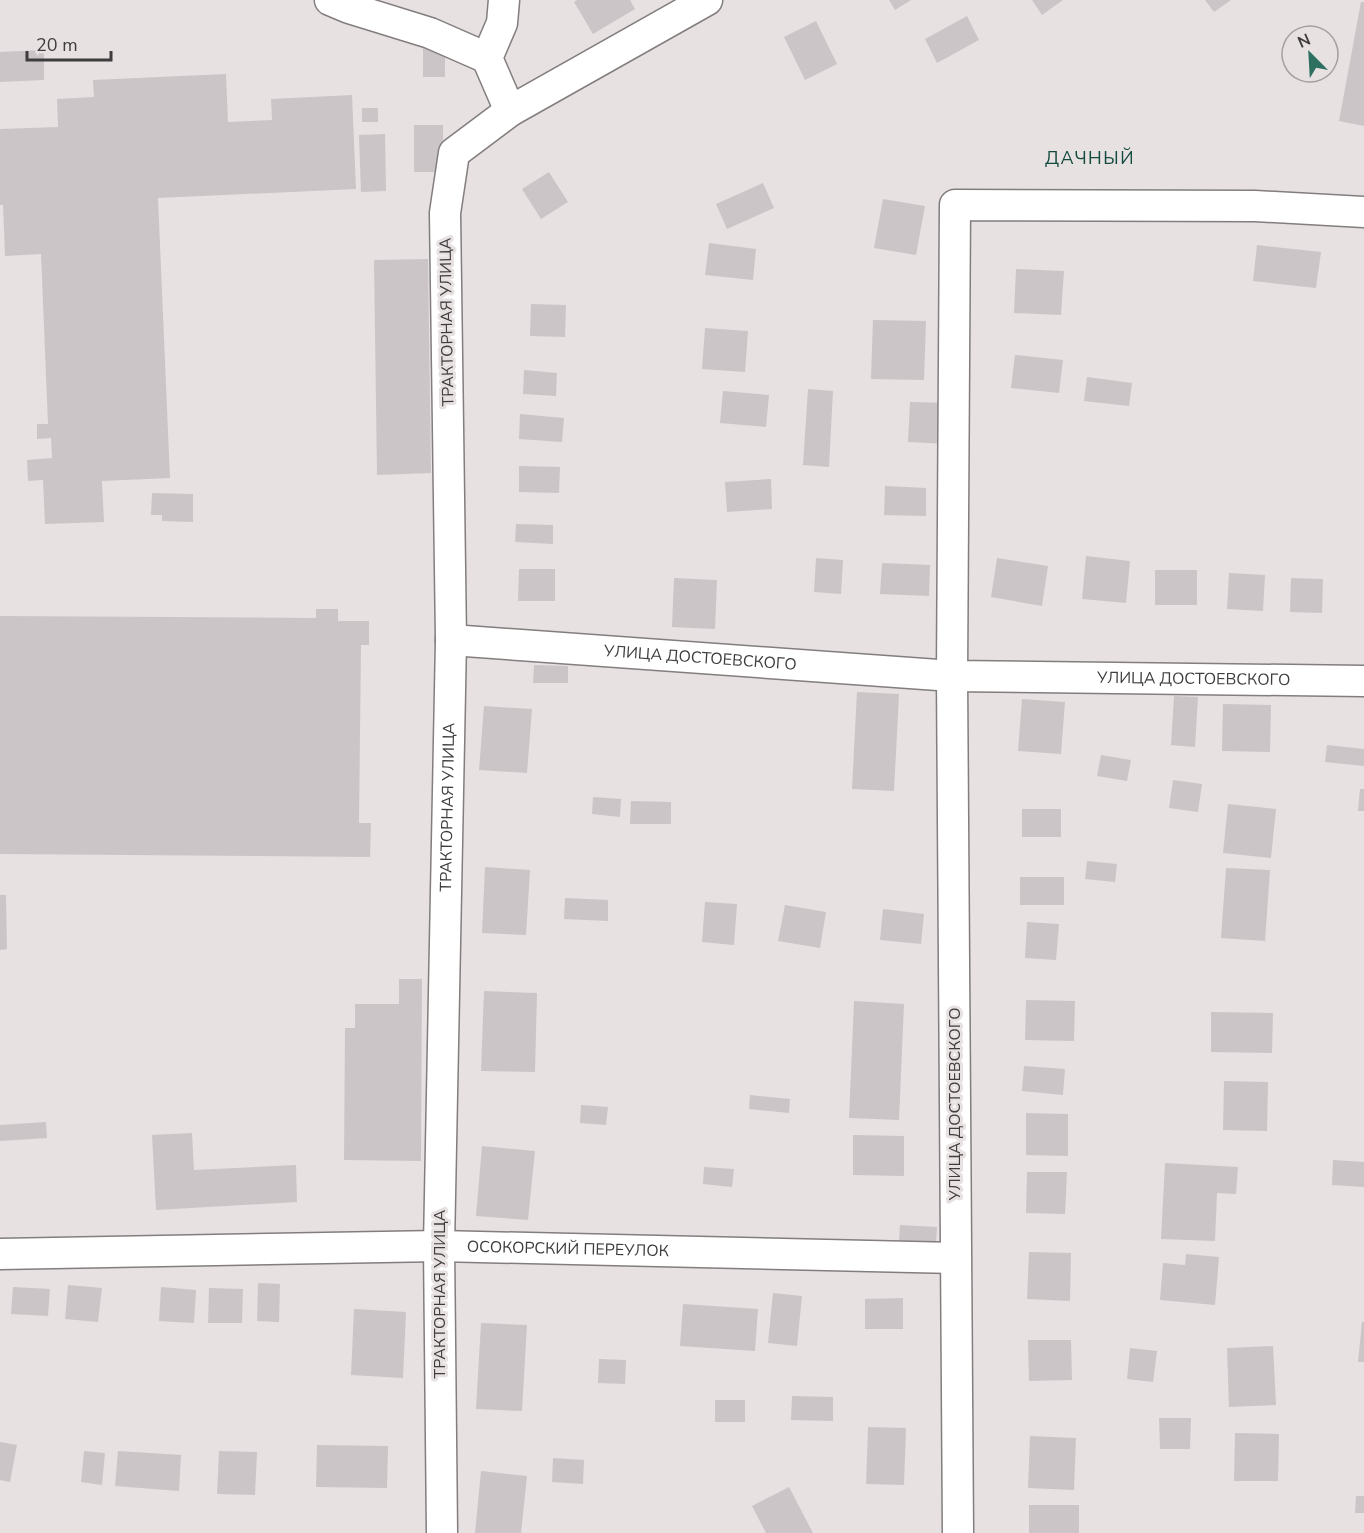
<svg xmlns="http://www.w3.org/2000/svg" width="1364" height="1533" font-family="'Nunito Sans',sans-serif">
	<rect width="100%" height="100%" fill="#e7e1e2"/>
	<path fill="#ccc5c7" d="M577 0H630L635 9 593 34 574 2Z
		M889 0H911L895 10Z
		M1032 0H1063L1042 15Z
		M1205 0H1231L1214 12Z
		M1361 2H1364V126L1339 121Z
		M967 16 979 40 937 63 925 39Z
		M816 21 837 64 805 80 784 37Z
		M423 44H445V77H423Z
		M44 50V80L0 82V52Z
		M226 74 228 122 272 120 271 99 352 95 356 189 158 198 170 478 102 481 104 522 45 524 43 480 28 481 27 460 52 458 51 438 37 439V424H48L41 254 5 256 3 205H0V129L58 127 57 99 94 97 93 80Z
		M362 108H378V122H362Z
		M414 125H443V172H414Z
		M385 134 386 191 361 192 359 135Z
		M549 172 568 202 541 219 522 189Z
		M763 183 774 208 727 229 716 204Z
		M883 199 925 206 916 255 874 248Z
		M709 243 756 249 753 280 705 275Z
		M1257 245 1321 252 1316 288 1253 281Z
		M428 259 431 473 377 475 374 260Z
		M1016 269 1064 271 1061 315 1014 313Z
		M531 304 566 305 565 337 530 336Z
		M873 320 926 321 924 380 871 379Z
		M705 328 748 331 745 372 702 369Z
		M1015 355 1063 360 1059 393 1011 388Z
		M524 370 557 373 556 396 523 394Z
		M1087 377 1132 383 1129 406 1084 401Z
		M808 389 833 391 829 467 803 465Z
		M723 391 769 395 766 427 720 423Z
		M910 402 951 403 949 444 908 442Z
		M520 414 564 418 562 442 519 439Z
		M519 466 560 467 559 493 519 492Z
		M771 479 772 509 727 512 725 482Z
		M885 486 926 488V516L884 515Z
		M152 493 193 494V522L162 521V515H151Z
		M516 524 553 525V544L515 542Z
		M1086 556 1130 561 1126 603 1082 599Z
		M816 558 843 560 841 594 814 592Z
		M997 558 1048 566 1042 606 991 597Z
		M882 563 930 565 929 596 880 594Z
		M519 569H555V601H518Z
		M1155 570H1197V605H1155Z
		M1229 573 1265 575 1263 611 1227 609Z
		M674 578 717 580 715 629 672 627Z
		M1291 578 1323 579 1322 613 1290 612Z
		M316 609H338V621H369V645H361L359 823H371L370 857 0 854V616L316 618Z
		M534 665 568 666V683H533Z
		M857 692 899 694 894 791 852 789Z
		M1174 696 1198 697 1195 747 1171 745Z
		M1022 699 1065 702 1061 754 1018 751Z
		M1223 704 1271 705 1270 752 1222 751Z
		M484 706 532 709 527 773 479 770Z
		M1327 745 1364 749V766L1325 762Z
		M1101 755 1131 760 1127 781 1097 776Z
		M1173 780 1202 784 1198 812 1169 808Z
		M1360 789H1364V811H1358Z
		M593 797 621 799 620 817 592 814Z
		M631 801 671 802V824H630Z
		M1228 804 1276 809 1271 858 1223 853Z
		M1022 809H1061V837H1022Z
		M1087 861 1117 864 1115 882 1085 879Z
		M485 867 530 870 526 935 482 933Z
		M1226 868 1270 870 1265 941 1221 938Z
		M1020 877H1064V905H1020Z
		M0 895H6L7 949 0 950Z
		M565 898 608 900V921L564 919Z
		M705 902 737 904 734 945 702 942Z
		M785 905 826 912 820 948 778 941Z
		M883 909 924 914 921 944 880 940Z
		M1027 922 1059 924 1056 960 1025 958Z
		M399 979H422L421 1161 344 1160 345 1028H355V1004H399Z
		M484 991 537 993 535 1072 481 1071Z
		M1026 1000 1075 1001 1074 1041 1025 1040Z
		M854 1001 904 1004 899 1120 849 1118Z
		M1211 1012 1273 1013 1272 1053 1211 1052Z
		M1024 1066 1065 1069 1063 1095 1022 1091Z
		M1224 1081 1268 1082 1267 1131 1223 1130Z
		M750 1095 790 1099 789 1113 749 1109Z
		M581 1105 608 1107 606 1125 580 1123Z
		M1026 1113 1068 1114V1156L1026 1155Z
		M46 1122 47 1138 0 1141V1125Z
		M192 1133 194 1170 296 1165 297 1202 156 1210 152 1135Z
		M853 1135 904 1136V1176L853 1175Z
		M482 1146 535 1151 528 1220 476 1216Z
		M1333 1160 1364 1162V1187L1332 1185Z
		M1165 1163 1238 1167 1236 1194 1217 1193 1215 1241 1161 1239Z
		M704 1167 734 1169 732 1187 703 1184Z
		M1027 1172H1067L1065 1214 1026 1213Z
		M900 1225 937 1227 936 1244 899 1242Z
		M1029 1252 1071 1253 1070 1301 1027 1299Z
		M1186 1254 1219 1257 1215 1305 1160 1300 1163 1263 1185 1265Z
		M258 1283 280 1284 279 1322 257 1321Z
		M68 1285 102 1288 98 1322 65 1319Z
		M13 1287 50 1289 48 1316 11 1314Z
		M161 1287 196 1290 194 1323 159 1321Z
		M209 1288 243 1289 242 1323H208Z
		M773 1293 802 1296 797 1346 768 1343Z
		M903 1298V1329H865V1299Z
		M683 1304 758 1309 755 1351 680 1346Z
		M354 1309 406 1312 403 1378 351 1375Z
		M1362 1322H1364V1362H1358Z
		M481 1323 527 1325 522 1411 476 1409Z
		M1028 1340H1071L1072 1380 1029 1381Z
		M1273 1346 1276 1405 1229 1407 1227 1348Z
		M1130 1348 1157 1351 1153 1382 1127 1379Z
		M599 1359 626 1360 625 1384 598 1383Z
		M792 1396 833 1397V1421L791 1420Z
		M715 1400H745V1422H715Z
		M1159 1418H1191L1190 1449H1160Z
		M868 1427 906 1428 904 1485 866 1484Z
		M1235 1433 1279 1434 1278 1481H1234Z
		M1030 1436 1076 1438 1074 1490 1028 1488Z
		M0 1442 17 1445 10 1482 0 1480Z
		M317 1445 388 1446 387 1488 316 1487Z
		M84 1451 105 1453 102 1485 81 1482Z
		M118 1451 181 1455 179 1491 115 1486Z
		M219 1451 257 1452 255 1495 217 1494Z
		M553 1458 584 1460 583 1484 552 1482Z
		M481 1471 527 1476 521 1533H475Z
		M789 1487 813 1533H766L752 1506Z
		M1356 1496H1364V1513H1355Z
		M1029 1505H1079V1533H1029Z"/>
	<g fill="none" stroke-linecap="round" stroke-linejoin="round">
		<defs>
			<g id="street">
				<path d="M330 0 349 8 430 33 487 58"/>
				<path d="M504 0 502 23 487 58 510 111"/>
				<path id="s1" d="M451 640 952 676 1364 681"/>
				<path id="s2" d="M0 1254 439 1246 955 1258"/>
				<path id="s3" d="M442 1533 439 1246 451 640 445 213 454 153 510 111 707 0"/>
				<path d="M958 1533 952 676 955 205 1255 206 1364 212"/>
			</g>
		</defs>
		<use href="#street" stroke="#837d7e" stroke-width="33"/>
		<use href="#street" stroke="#fff" stroke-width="30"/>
	</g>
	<g text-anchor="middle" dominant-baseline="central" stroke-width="6" stroke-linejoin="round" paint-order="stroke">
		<g font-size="16" fill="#3f3c3d" stroke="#e7e1e2">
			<text transform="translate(447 322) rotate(-91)">ТРАКТОРНАЯ УЛИЦА</text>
			<text stroke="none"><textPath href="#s1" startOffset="250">УЛИЦА ДОСТОЕВСКОГО</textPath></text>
			<text stroke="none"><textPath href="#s1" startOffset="744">УЛИЦА ДОСТОЕВСКОГО</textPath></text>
			<text stroke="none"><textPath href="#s3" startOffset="726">ТРАКТОРНАЯ УЛИЦА</textPath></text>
			<text transform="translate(955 1104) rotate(-90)">УЛИЦА ДОСТОЕВСКОГО</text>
			<text stroke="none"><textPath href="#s2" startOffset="568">ОСОКОРСКИЙ ПЕРЕУЛОК</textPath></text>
			<text transform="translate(440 1294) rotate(-90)">ТРАКТОРНАЯ УЛИЦА</text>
		</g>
		<g font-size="18" letter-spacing="1.5" fill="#134a3e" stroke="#e7e1e2">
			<text x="1090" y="158">ДАЧНЫЙ</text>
		</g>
	</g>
	<g transform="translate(1310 54) rotate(336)"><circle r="28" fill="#e7e1e2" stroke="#a49fa0" stroke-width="1.5"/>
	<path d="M0-4.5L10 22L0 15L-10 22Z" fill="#2d7060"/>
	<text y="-9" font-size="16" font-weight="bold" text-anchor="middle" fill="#3f3c3d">N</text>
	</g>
	<path d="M27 51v9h84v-9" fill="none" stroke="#3f3c3d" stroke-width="3"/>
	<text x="36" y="51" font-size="18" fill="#3f3c3d" stroke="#e7e1e2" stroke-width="4.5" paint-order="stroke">20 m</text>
</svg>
